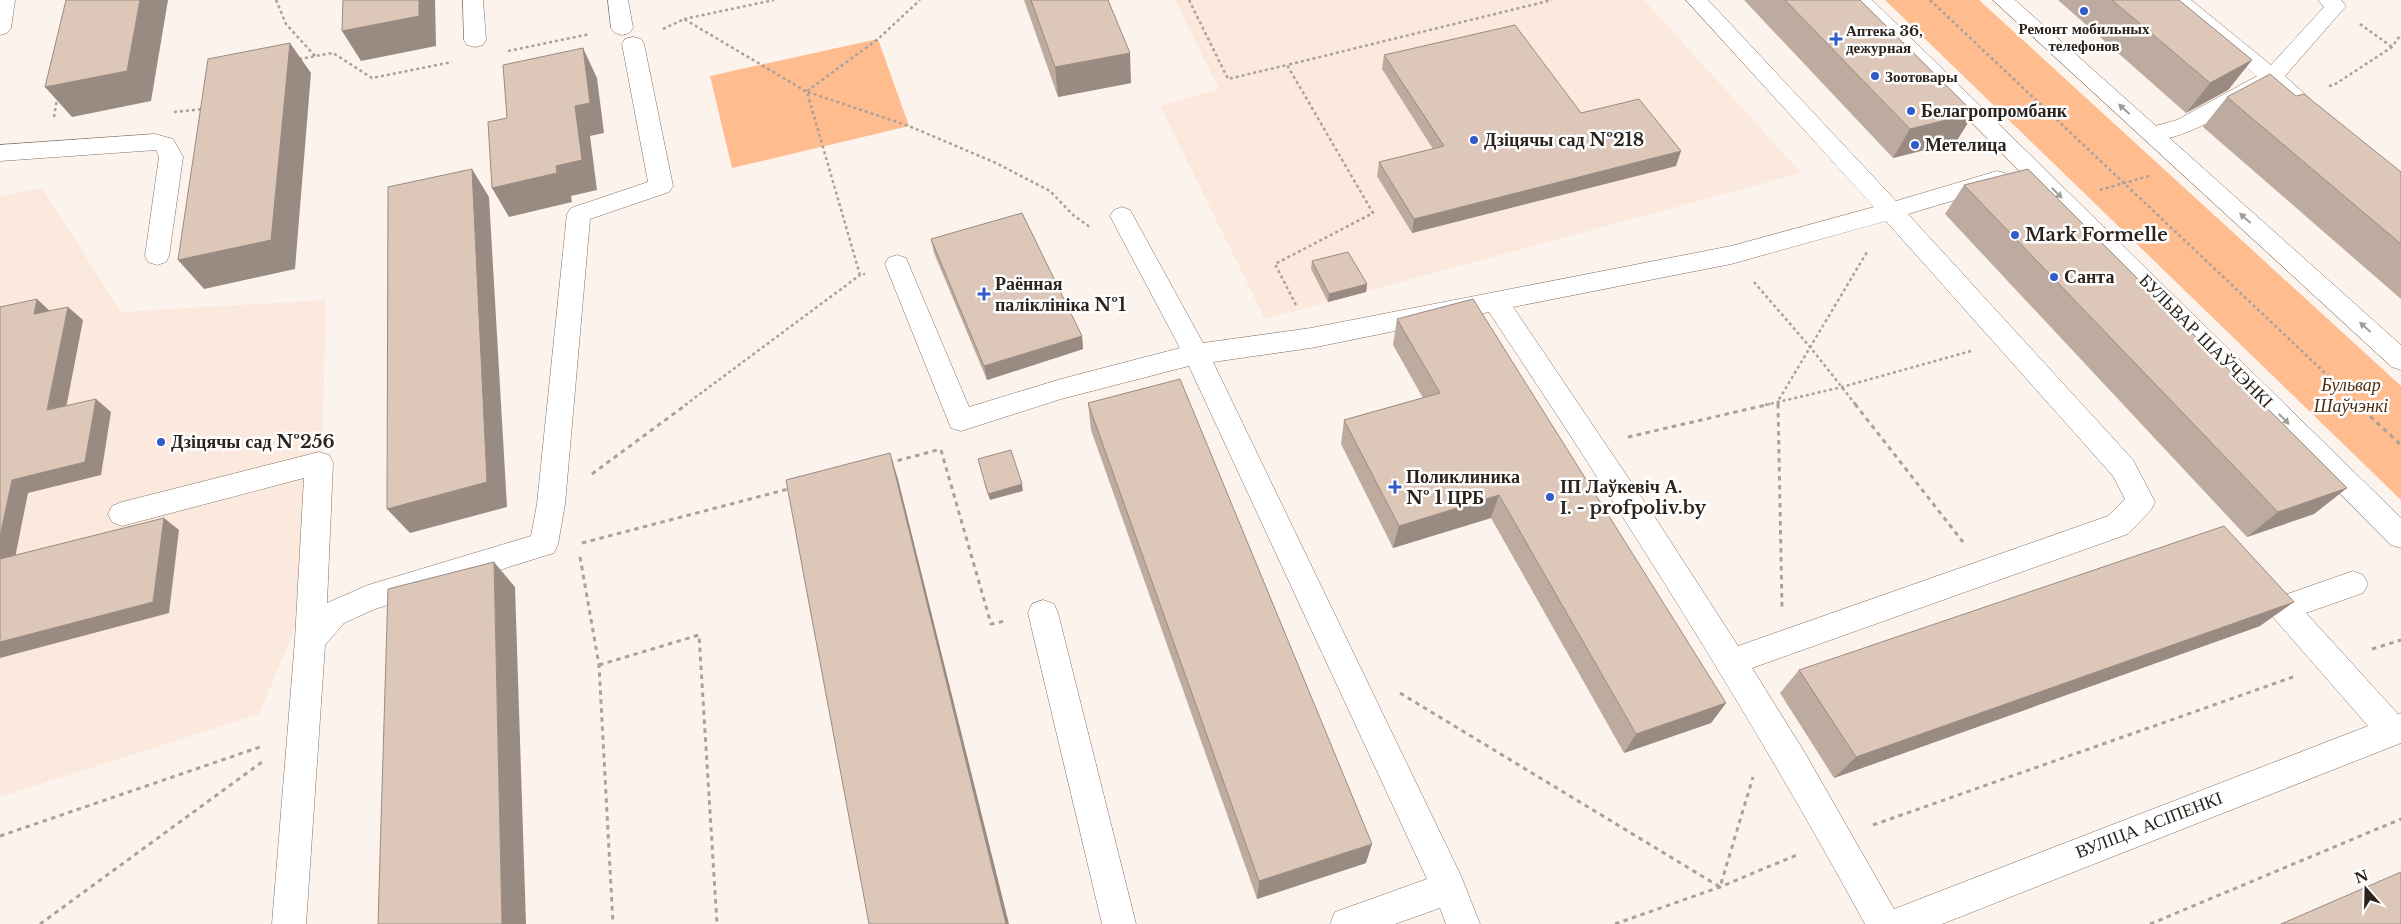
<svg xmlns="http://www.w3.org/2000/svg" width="2401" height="924" font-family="'Libre Baskerville',serif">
	<rect width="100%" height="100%" fill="#fcf3ed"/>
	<path fill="#fbe9de" d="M1175 0H1644L1801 173 1265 319 1160 106 1219 89Z
		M42 188 121 312 326 300 319 572 259 714 0 797V196Z"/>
	<path fill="#febc8f" d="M1885 0H1979L2401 386V500Z
		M878 39 909 126 732 168 710 76Z"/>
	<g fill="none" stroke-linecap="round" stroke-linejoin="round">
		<defs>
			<path id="minor" d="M0 0H15L11 28 7 33 0 35Z
				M463 0H483L486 40 483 45 475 47 467 45 464 40Z
				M608 0H628L633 28 629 33 622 35 615 33 611 28Z
				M1686 0H1708L1896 201 1997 171 2005 173 2009 179 2005 185 1908 214 2133 460 2155 502 2151 510 2128 534 1752 668 1805 753 1894 909 2368 726 2273 617 2268 608 2273 599 2353 571 2363 575 2368 584 2363 593 2306 613 2398 714 2401 713V743L1942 924H1865C1750 713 1622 512 1489 312L1311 348 1213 362 1461 876 1480 924H1446L1440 908 1395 924H1330L1335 912 1427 879 1189 366 1061 399 961 431 951 428 885 264 888 258 897 255 906 258 969 407 1061 379 1180 348 1110 216 1114 210 1122 207 1130 210 1203 343 1311 328 1731 246 1874 207ZM1886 221 2113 476 2125 499 2108 516 1738 646 1658 522 1513 307 1731 264Z
				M2168 0H2191L2271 65 2324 7 2318 0H2341L2346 6 2285 76 2310 99 2307 104C2291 109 2282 97 2271 87 2242 103 2176 148 2144 139L2141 134 2144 129 2177 120 2257 76Z
				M633 37 641 39 644 44 673 186 669 192 590 219 565 504 558 544 554 553 544 556 375 609 344 623 325 645 306 924H272L295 640 304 478 122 526 112 522 108 514 112 506 122 502 319 452 329 455 333 463 327 603 368 585 531 536 537 504 567 214 571 208 648 182 622 44 625 39Z
				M155 134 173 139 183 157 169 256 166 262 157 265 148 262 145 256 159 157 156 150 0 161V145Z
				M1043 600 1054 604 1058 613 1136 924H1102L1028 613 1032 604Z"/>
			<path id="major" d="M1850 0H1872L2401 518V548L2391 545Z
				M1993 0H2015L2401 345V370L2392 367Z"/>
		</defs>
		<use href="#minor" stroke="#837063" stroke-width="1"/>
		<use href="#major" stroke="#837063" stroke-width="1"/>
		<path stroke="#a9a19b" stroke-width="2.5" stroke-dasharray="3 3" stroke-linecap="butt" d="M276 0 286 24 315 56
			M1189 0 1228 79 1287 65
			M1930 0 2359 405
			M684 19 774 0
			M2360 24 2392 47
			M663 29 684 19 807 92 860 275 865 274
			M508 51 590 34
			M299 59 333 53 372 78 452 62
			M2329 86 2334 85 2392 47 2401 34
			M807 91 878 39 920 0
			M808 92 909 126 996 163 1050 191 1073 215 1090 227
			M174 112 203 109
			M54 117 57 99
			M2100 190 2149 176
			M1754 282 1810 347 1856 405
			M1296 305 1275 264 1373 213 1287 65 1552 0
			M685 405 860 275
			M1765 405 1842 387 1971 351
			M1778 405V401L1867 252"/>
		<path stroke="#a9a19b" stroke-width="3" stroke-dasharray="4.5 4.5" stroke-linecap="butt" d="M1778 404 1782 607
			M1855 404 1963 542
			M2357 404 2401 445
			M1628 437 1770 404
			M941 450 991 624 1005 621
			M889 463 941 449
			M592 474 687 404
			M582 543 792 488
			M580 557 599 665 613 924
			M2372 649 2401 640
			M599 665 699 635 717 924
			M1400 693 1720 887 1753 777
			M1873 825 2293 677
			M0 836 263 746
			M40 924 262 762
			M1615 924 1720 887 1799 854
			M2150 924 2401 819"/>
		<use href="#minor" fill="#fff" fill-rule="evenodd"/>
		<use href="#major" fill="#fff" fill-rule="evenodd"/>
	</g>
	<path fill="#bdab9f" d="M1024 0H1108L1131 83 1058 97Z
		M1744 0H1860L1974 113 1956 142 1893 158Z
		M2058 0H2179L2252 60 2228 90 2186 113Z
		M1384 55 1581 113 1676 166 1412 233 1377 176 1379 162 1433 149 1382 69Z
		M2296 96 2401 172V299L2203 127 2227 97Z
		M1964 185 2347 488 2314 514 2247 537 1945 214Z
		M931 239 1082 336 1083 349 987 380 934 253Z
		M1312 261 1367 284 1366 292 1328 302 1311 269Z
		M1397 319 1726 703 1711 723 1624 753 1491 518 1393 548 1341 444 1344 420 1423 398 1393 345Z
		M1088 403 1366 863 1257 899 1091 430Z
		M2260 626 1834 778 1780 693 1799 670Z"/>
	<path fill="#9a8b82" d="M140 0H168L151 101 72 117 45 87Z
		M419 0H435L436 46 361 61 342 31Z
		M290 43 311 73 295 269 204 289 178 260Z
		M583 48 597 78 604 133 590 136 597 190 571 196 572 202 509 217 492 188 556 166 575 106Z
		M1130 53 1131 83 1058 97 1055 67Z
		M2252 60 2228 90 2186 113 2210 83Z
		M1974 113 1956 142 1893 158 1910 129Z
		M1681 151 1676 166 1412 233 1414 219Z
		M472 169 489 197 507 507 410 533 387 509Z
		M1367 284 1366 292 1328 302 1329 294Z
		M37 299 52 313 34 314Z
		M68 307 83 320 63 424 47 410Z
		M1082 336 1083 349 987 380 984 366Z
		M96 399 111 412 101 475 28 493 12 573 0 564V536L12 480Z
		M890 453 898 479 1009 924H1006Z
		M1022 484 1023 491 990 500 988 494Z
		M2347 488 2314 514 2247 537 2278 512Z
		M1499 495 1491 518 1393 548 1399 526Z
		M164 518 179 530 169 613 0 658V642Z
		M494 562 515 587 526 924H502Z
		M2294 602 2260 626 1834 778 1856 757Z
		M1726 703 1711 723 1624 753 1636 734Z
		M1372 844 1366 863 1257 899 1259 881Z"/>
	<path fill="#dcc7b9" stroke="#9a8b82" d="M66 0H140L127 71 45 87Z
		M343 0H419V16L342 31Z
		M1031 0H1108L1130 53 1055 67Z
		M1785 0H1860L1974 113 1910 129Z
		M2112 0H2179L2252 60 2210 83Z
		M1515 25 1581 113 1639 99 1681 151 1414 219 1379 162 1444 146 1384 55Z
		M290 43 271 240 178 260 208 59Z
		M583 48 590 103 575 106 582 160 556 166 557 173 492 188 488 122 507 118 503 65Z
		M2270 74 2296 96 2304 94 2401 172V244L2227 97Z
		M472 169 487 482 387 509 388 187Z
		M2028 169 2347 488 2278 512 1964 185Z
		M1022 213 1082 336 984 366 931 239Z
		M1348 252 1367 284 1329 294 1312 261Z
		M37 299 34 314 68 307 47 410 96 399 85 462 12 480 0 536V307Z
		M1473 299 1726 703 1636 734 1499 495 1399 526 1344 420 1440 393 1397 319Z
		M1180 379 1372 844 1259 881 1088 403Z
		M1011 450 1022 484 988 494 978 459Z
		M890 453 1006 924H869L786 480Z
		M164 518 153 602 0 642V559Z
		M2224 526 2294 602 1856 757 1799 670Z
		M494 562 502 924H378L388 589Z
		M2401 872V924H2281Z"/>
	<defs><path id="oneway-solid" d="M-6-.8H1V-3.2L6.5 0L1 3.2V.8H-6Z" transform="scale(1.25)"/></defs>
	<g fill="#a09c99">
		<use href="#oneway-solid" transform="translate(2124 109) rotate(-138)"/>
		<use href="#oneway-solid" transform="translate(2057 193) rotate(45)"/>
		<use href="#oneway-solid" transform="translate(2245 218) rotate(-138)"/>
		<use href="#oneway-solid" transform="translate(2365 327) rotate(-138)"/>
		<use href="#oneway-solid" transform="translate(2284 419) rotate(45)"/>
	</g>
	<g fill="#315aca" stroke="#fff" stroke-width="2">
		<circle cx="2084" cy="11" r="5"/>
		<path d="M1833.5 31.5h5v5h5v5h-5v5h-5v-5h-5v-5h5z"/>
		<circle cx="1875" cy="76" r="5"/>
		<circle cx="1911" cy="111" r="5"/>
		<circle cx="1474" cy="140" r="5"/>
		<circle cx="1915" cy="145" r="5"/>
		<circle cx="2015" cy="235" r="5"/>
		<circle cx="2054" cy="277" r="5"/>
		<path d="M981.5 286.5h5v5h5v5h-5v5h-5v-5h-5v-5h5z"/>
		<circle cx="161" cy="442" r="5"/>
		<path d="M1392.5 479.5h5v5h5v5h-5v5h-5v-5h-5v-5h5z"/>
		<circle cx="1550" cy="497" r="5"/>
	</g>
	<g text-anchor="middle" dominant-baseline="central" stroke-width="5" stroke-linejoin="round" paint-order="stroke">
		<g font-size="15" font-weight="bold" fill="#2b231d" stroke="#fff" text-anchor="start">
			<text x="2084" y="28" text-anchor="middle">Ремонт мобильных<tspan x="2084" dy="17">телефонов</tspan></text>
			<text x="1846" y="30">Аптека 36,<tspan x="1846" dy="17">дежурная</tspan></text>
			<text x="1885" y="76">Зоотовары</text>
		</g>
		<g font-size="18" font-weight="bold" fill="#2b231d" stroke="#fff" text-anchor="start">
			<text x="1921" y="111">Белагропромбанк</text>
			<text x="1484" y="140">Дзіцячы сад №218</text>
			<text x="1925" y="145">Метелица</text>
			<text x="2025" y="235">Mark Formelle</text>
			<text x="2064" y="277">Санта</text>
			<text x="995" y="284">Раённая<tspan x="995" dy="21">паліклініка №1</tspan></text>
			<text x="171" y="442">Дзіцячы сад №256</text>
			<text x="1406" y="477">Поликлиника<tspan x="1406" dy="21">№ 1 ЦРБ</tspan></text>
			<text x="1560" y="487">ІП Лаўкевіч А.<tspan x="1560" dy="21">І. - profpoliv.by</tspan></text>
		</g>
		<g font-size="18" fill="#2b231d" stroke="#fff">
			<text transform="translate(2206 341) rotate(45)">БУЛЬВАР ШАЎЧЭНКІ</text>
			<text transform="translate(2149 825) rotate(-21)">ВУЛІЦА АСІПЕНКІ</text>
		</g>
		<g font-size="18" font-style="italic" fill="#4e2c12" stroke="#fff">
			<text x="2351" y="385">Бульвар<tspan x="2351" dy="21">Шаўчэнкі</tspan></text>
		</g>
	</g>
	<g transform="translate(2366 889) rotate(340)" stroke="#ffffff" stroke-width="4" paint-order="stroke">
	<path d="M0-4L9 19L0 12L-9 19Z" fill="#2b231d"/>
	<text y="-8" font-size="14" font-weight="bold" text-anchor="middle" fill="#2b231d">N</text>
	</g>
</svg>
